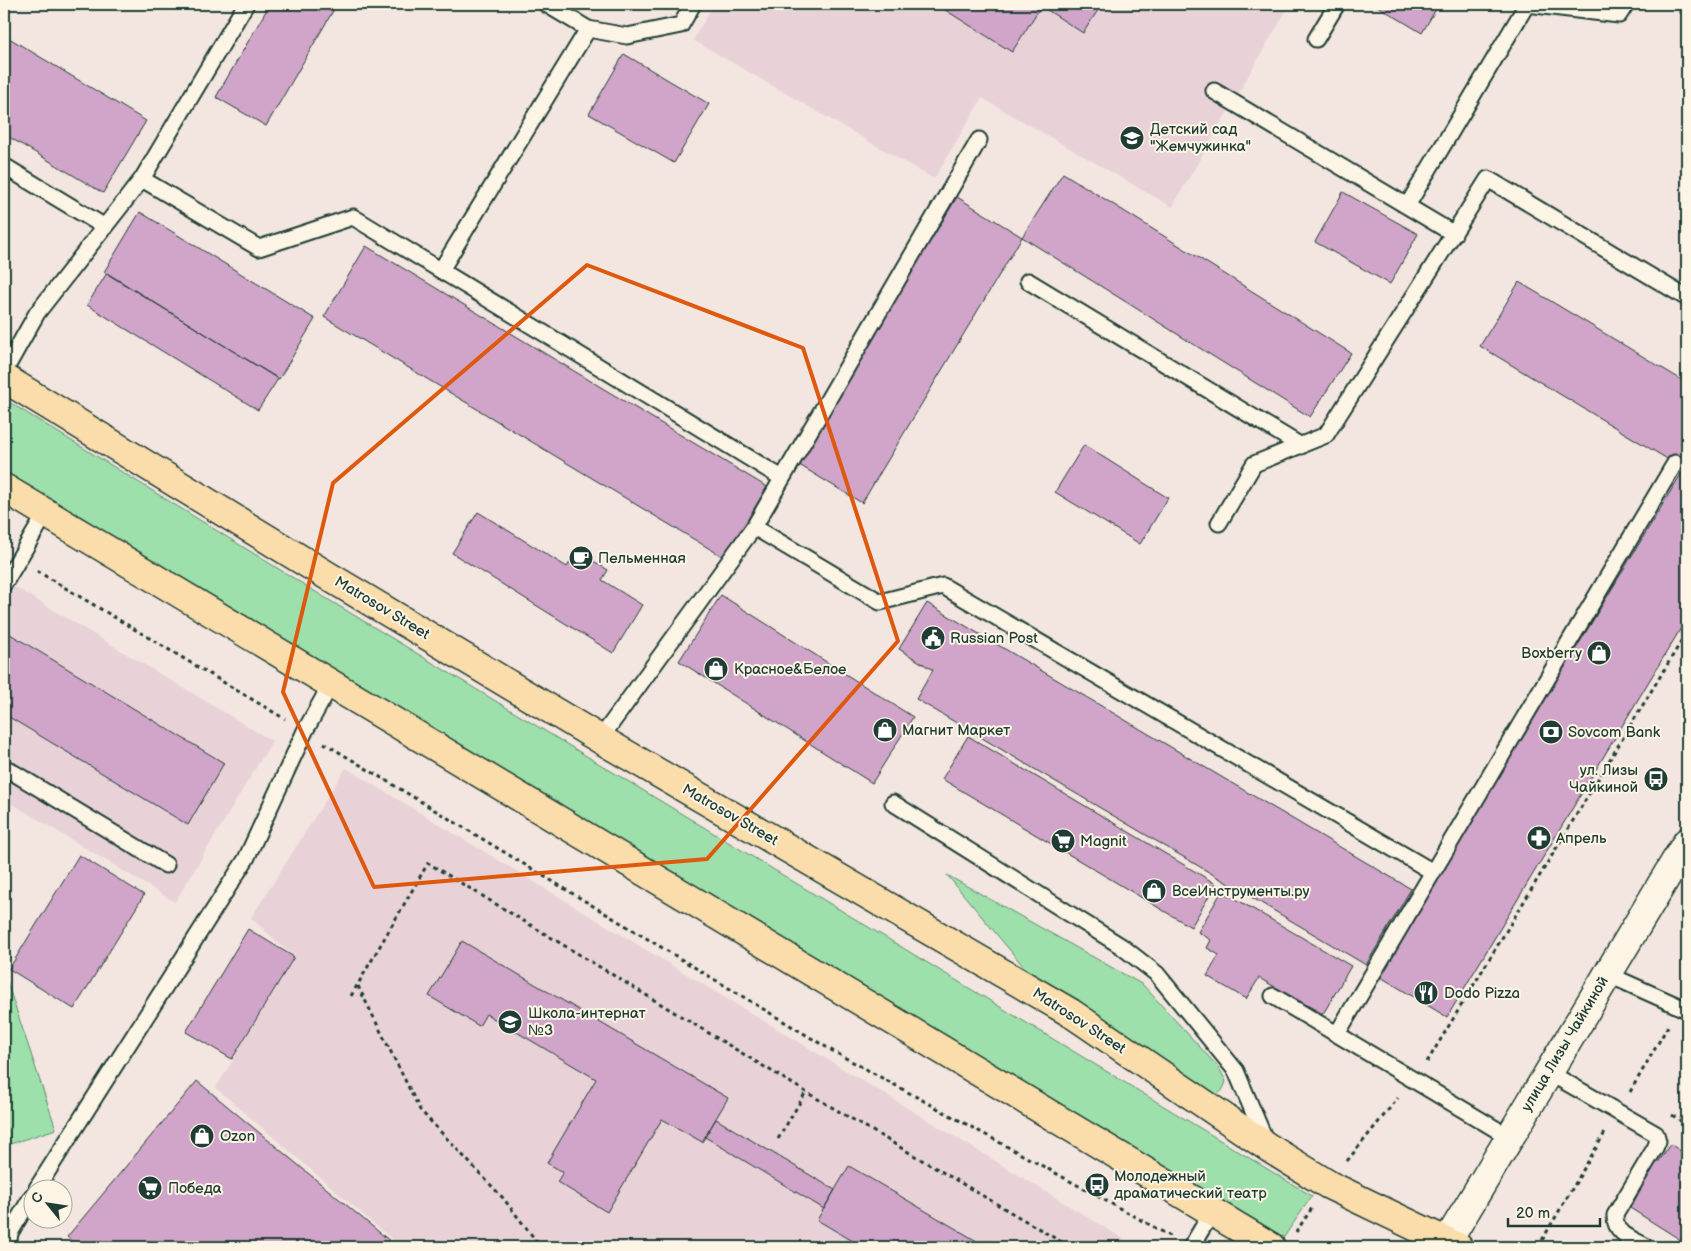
<svg xmlns="http://www.w3.org/2000/svg" width="1691" height="1251" font-family="'Balsamiq Sans',sans-serif">
	<rect width="100%" height="100%" fill="#f3e5df"/>
	<filter id="ink" filterUnits="userSpaceOnUse"><feTurbulence type="fractalNoise" baseFrequency=".02" numOctaves="2"/><feDisplacementMap in="SourceGraphic" scale="10" xChannelSelector="R" yChannelSelector="G"/><feConvolveMatrix kernelMatrix="1 2 1 2 8 2 1 2 1" color-interpolation-filters="sRGB"/></filter>
	<g filter="url(#ink)">
		<path fill="#e8d2d8" d="M714 4H1290L1172 207 982 98 934 179 693 40Z
			M13 586 272 741 175 902 4 799V600Z
			M346 768 1137 1247H401L216 1088 294 957 251 918Z"/>
		<path fill="#9de0ab" stroke="#5e8e70" d="M4 399 324 597 1312 1196 1284 1237 291 646 4 472Z
			M947 875 1143 985 1219 1068 1226 1081C1224 1089 1221 1094 1213 1096L1044 991Z
			M4 973 56 1129 4 1146Z"/>
		<path fill="#d0a5c9" stroke="#1f3d34" d="M270 4H337L266 126 216 97Z
			M941 4H1102L1083 33 1041 6 1012 52 939 6Z
			M1374 4H1439L1422 33Z
			M1684 4H1687V17L1679 12Z
			M4 35 146 121 103 193 4 134Z
			M624 54 709 104 674 163 589 114Z
			M1063 173 1351 353 1310 417 1022 237Z
			M1343 192 1418 234 1390 284 1315 242Z
			M957 197 1022 237 862 503 796 463Z
			M140 212 315 319 279 379 104 272Z
			M366 246 767 487 725 558 324 317Z
			M107 273 278 379 258 410 87 305Z
			M1519 282 1687 383V618L1447 1017 1379 976 1684 469 1480 346Z
			M1084 445 1168 498 1140 544 1055 492Z
			M478 512 567 567 577 551 608 570 602 580 642 605 613 653 452 553Z
			M721 595 913 717 872 783 679 661Z
			M927 603 1411 889 1366 965 916 699 933 670 899 649Z
			M10 634 224 763 188 825 4 714V645Z
			M968 736 1216 884 1191 927 942 779Z
			M79 855 144 895 74 1009 9 969Z
			M1222 891 1351 966 1323 1014 1259 978 1246 999 1207 976 1219 955 1207 948 1211 940 1198 932Z
			M248 929 294 957 232 1059 186 1032Z
			M462 941 728 1098 702 1142 662 1119 607 1212 557 1182 563 1172 547 1163 596 1079 486 1014 479 1026 429 996Z
			M197 1081 397 1247H79L67 1237Z
			M716 1119 835 1190 824 1209 705 1137Z
			M1670 1144 1687 1155V1244L1630 1208 1641 1190 1637 1187 1654 1160 1658 1163Z
			M849 1166 987 1247H863L817 1220Z"/>
		<g fill="none" stroke-linecap="round" stroke-linejoin="round">
			<defs>
				<path id="lane" d="M546 4 588 29
					M1316 39 1337 4
					M1214 91 1454 234
					M4 166 105 227
					M142 179 259 248 353 217 782 478
					M1407 206 1527 4 1619 15 1626 4
					M441 270 588 29 627 36 681 25 693 4
					M1028 281 1301 446
					M4 372 37 313 142 179 246 4
					M1219 523 1254 464 1326 435 1488 179 1687 298
					M754 527 880 602 943 586 1433 872
					M4 584 46 513
					M600 739 754 527 979 140
					M4 767 166 865
					M893 803 1121 946 1157 974 1236 1071 1266 1142
					M1607 974 1687 1010
					M1273 996 1509 1137
					M1337 1034 1675 463
					M1548 1072 1656 1134 1658 1141 1655 1148 1615 1215C1614 1234 1633 1239 1647 1247
					M37 1188 246 859 305 731 331 684
					M8 1247 10 1233 32 1196
					M1191 1247 1212 1212"/>
				<path id="secondary" d="M1444 1247 1687 842"/>
				<path id="primary" d="M4 378 328 576 600 739 1071 1013 1269 1148 1329 1185 1458 1247
					M4 488 1271 1247"/>
			</defs>
			<use href="#lane" stroke="#1f3d34" stroke-width="19"/>
			<use href="#secondary" stroke="#1f3d34" stroke-width="31"/>
			<use href="#primary" stroke="#1f3d34" stroke-width="31"/>
			<path stroke="#1f3d34" stroke-width="3" stroke-dasharray="4 4" stroke-linecap="butt" d="M37 571 285 719
				M324 743 831 1050 1172 1237
				M358 986 420 1110 503 1198 541 1247
				M351 996 428 863 806 1092 1070 1247
				M1427 1062 1687 632
				M1630 1092 1668 1026
				M1672 1115 1687 1125
				M778 1139 806 1092
				M1347 1161 1398 1098
				M1296 1232 1312 1208
				M1538 1247 1606 1131"/>
			<use href="#lane" stroke="#fcf5e5" stroke-width="15"/>
			<use href="#secondary" stroke="#fcf5e5" stroke-width="28"/>
			<use href="#primary" stroke="#faddab" stroke-width="28"/>
		</g>
	</g>
	<path fill="none" stroke="#de580e" stroke-width="4" stroke-linejoin="round" d="M587 265 803 348 898 641 707 859 374 887 283 692 333 483Z"/>
	<defs>
		<symbol id="school-disc" viewBox="-11 -11 22 22"><circle r="9.5" fill="#1f3d34" stroke="#fcf5e5"/><path d="M0-5L7-2L0 1L-7-2ZM-4 1L0 2.5L4 1V4Q0 6-4 4Z" fill="#fff"/></symbol>
		<symbol id="cafe-disc" viewBox="-11 -11 22 22"><circle r="9.5" fill="#1f3d34" stroke="#fcf5e5"/><path d="M-5.5-4.5H6V0H3Q3 3.5 0 3.5H-2.5Q-5.5 3.5-5.5 0ZM3-3.2v2h1.7v-2ZM-6 4.5H4V6H-6Z" fill="#fff"/></symbol>
		<symbol id="civic-disc" viewBox="-11 -11 22 22"><circle r="9.5" fill="#1f3d34" stroke="#fcf5e5"/><path d="M-.6-6.5H3V-4.5H.6V-3L4-1V1h2V6H-6V1h2V-1L-.6-3ZM-1.2 2.5V6h2.4V2.5Z" fill="#fff"/></symbol>
		<symbol id="shop-disc" viewBox="-11 -11 22 22"><circle r="9.5" fill="#1f3d34" stroke="#fcf5e5"/><path d="M-5-2.5h2.3a2.7 3.5 0 0 1 5.4 0H5L5.5 6h-11ZM-1.5-2.5h3a1.5 2.3 0 0 0-3 0Z" fill="#fff"/></symbol>
		<symbol id="bank-disc" viewBox="-11 -11 22 22"><circle r="9.5" fill="#1f3d34" stroke="#fcf5e5"/><path d="M-6-4H6V4H-6ZM0-2.3a2.3 2.3 0 1 0 0 4.6a2.3 2.3 0 1 0 0-4.6Z" fill="#fff"/></symbol>
		<symbol id="bus-disc" viewBox="-11 -11 22 22"><circle r="9.5" fill="#1f3d34" stroke="#fcf5e5"/><path d="M-5-6H5V4H4V6H2V4H-2V6H-4V4H-5ZM-3.5-4V0h7V-4ZM-3.5 1.2v1.5H-2V1.2ZM2 1.2v1.5H3.5V1.2Z" fill="#fff"/></symbol>
		<symbol id="pharmacy-disc" viewBox="-11 -11 22 22"><circle r="9.5" fill="#1f3d34" stroke="#fcf5e5"/><path d="M-2-6h4v4h4v4h-4v4h-4v-4h-4v-4h4Z" fill="#fff"/></symbol>
		<symbol id="supermarket-disc" viewBox="-11 -11 22 22"><circle r="9.5" fill="#1f3d34" stroke="#fcf5e5"/><path d="M-6-5.5h2.5l.6 2H6L4.5 2H-2.5L-4.4-4H-6ZM-1.5 3.2a1.3 1.3 0 1 0 .1 0ZM3 3.2a1.3 1.3 0 1 0 .1 0Z" fill="#fff"/></symbol>
		<symbol id="restaurant-disc" viewBox="-11 -11 22 22"><circle r="9.5" fill="#1f3d34" stroke="#fcf5e5"/><path d="M-5-6h1v4h1v-4h1v4h1v-4h1v5L-1.5 .5V6h-2V.5L-5-1ZM5-6V6H3V1.5H1.5Q1.5-4 5-6Z" fill="#fff"/></symbol>
	</defs>
	<g fill-rule="evenodd">
		<use href="#school-disc" x="1118" y="124" width="28" height="28"/>
		<use href="#cafe-disc" x="567" y="544" width="28" height="28"/>
		<use href="#civic-disc" x="919" y="624" width="28" height="28"/>
		<use href="#shop-disc" x="1585" y="639" width="28" height="28"/>
		<use href="#shop-disc" x="702" y="655" width="28" height="28"/>
		<use href="#shop-disc" x="871" y="716" width="28" height="28"/>
		<use href="#bank-disc" x="1537" y="718" width="28" height="28"/>
		<use href="#bus-disc" x="1642" y="765" width="28" height="28"/>
		<use href="#pharmacy-disc" x="1525" y="824" width="28" height="28"/>
		<use href="#supermarket-disc" x="1049" y="827" width="28" height="28"/>
		<use href="#shop-disc" x="1140" y="877" width="28" height="28"/>
		<use href="#restaurant-disc" x="1412" y="979" width="28" height="28"/>
		<use href="#school-disc" x="496" y="1008" width="28" height="28"/>
		<use href="#shop-disc" x="188" y="1122" width="28" height="28"/>
		<use href="#bus-disc" x="1083" y="1171" width="28" height="28"/>
		<use href="#supermarket-disc" x="136" y="1174" width="28" height="28"/>
	</g>
	<g text-anchor="middle" dominant-baseline="central" stroke-width="4" stroke-linejoin="round" paint-order="stroke">
		<g font-size="15" fill="#1f3d34" stroke="#fcf5e5" text-anchor="start">
			<text x="1150" y="129">Детский сад<tspan x="1150" dy="17">"Жемчужинка"</tspan></text>
			<text x="598" y="558">Пельменная</text>
			<text x="950" y="638">Russian Post</text>
			<text x="1582" y="653" text-anchor="end">Boxberry</text>
			<text x="734" y="669">Красное&amp;Белое</text>
			<text x="902" y="730">Магнит Маркет</text>
			<text x="1568" y="732">Sovcom Bank</text>
			<text x="1638" y="770" text-anchor="end">ул. Лизы<tspan x="1638" dy="17">Чайкиной</tspan></text>
			<text x="1556" y="838">Апрель</text>
			<text x="1080" y="841">Magnit</text>
			<text x="1172" y="891">ВсеИнструменты.ру</text>
			<text x="1444" y="993">Dodo Pizza</text>
			<text x="528" y="1013">Школа-интернат<tspan x="528" dy="17">№3</tspan></text>
			<text x="220" y="1136">Ozon</text>
			<text x="1114" y="1176">Молодежный<tspan x="1114" dy="17">драматический театр</tspan></text>
			<text x="168" y="1188">Победа</text>
		</g>
		<g font-size="15" fill="#1f3d34" stroke="#fcf5e5">
			<text transform="translate(382 608) rotate(31)">Matrosov Street</text>
			<text transform="translate(730 815) rotate(30)">Matrosov Street</text>
			<text transform="translate(1079 1021) rotate(33)">Matrosov Street</text>
			<text transform="translate(1565 1044) rotate(-59)">улица Лизы Чайкиной</text>
		</g>
	</g>
	<rect width="1691" height="1251" fill="none" stroke="#fcf5e5" stroke-width="20"/>
	<rect x="10" y="10" width="1671" height="1231" fill="none" stroke="#1f3d34" stroke-width="2" filter="url(#ink)"/>
	<g transform="translate(48 1204) rotate(300)"><circle r="24" fill="#fcf5e5" stroke="#a4ab9e"/>
	<path d="M0-4L9 19L0 12L-9 19Z" fill="#1f3d34"/>
	<text y="-8" font-size="14" font-weight="bold" text-anchor="middle" fill="#1f3d34">С</text>
	</g>
	<path d="M1508 1218v8h92v-8" fill="none" stroke="#1f3d34" stroke-width="2.5"/>
	<text x="1516" y="1218" font-size="15" fill="#1f3d34" stroke="#fcf5e5" stroke-width="4" paint-order="stroke">20 m</text>
</svg>
